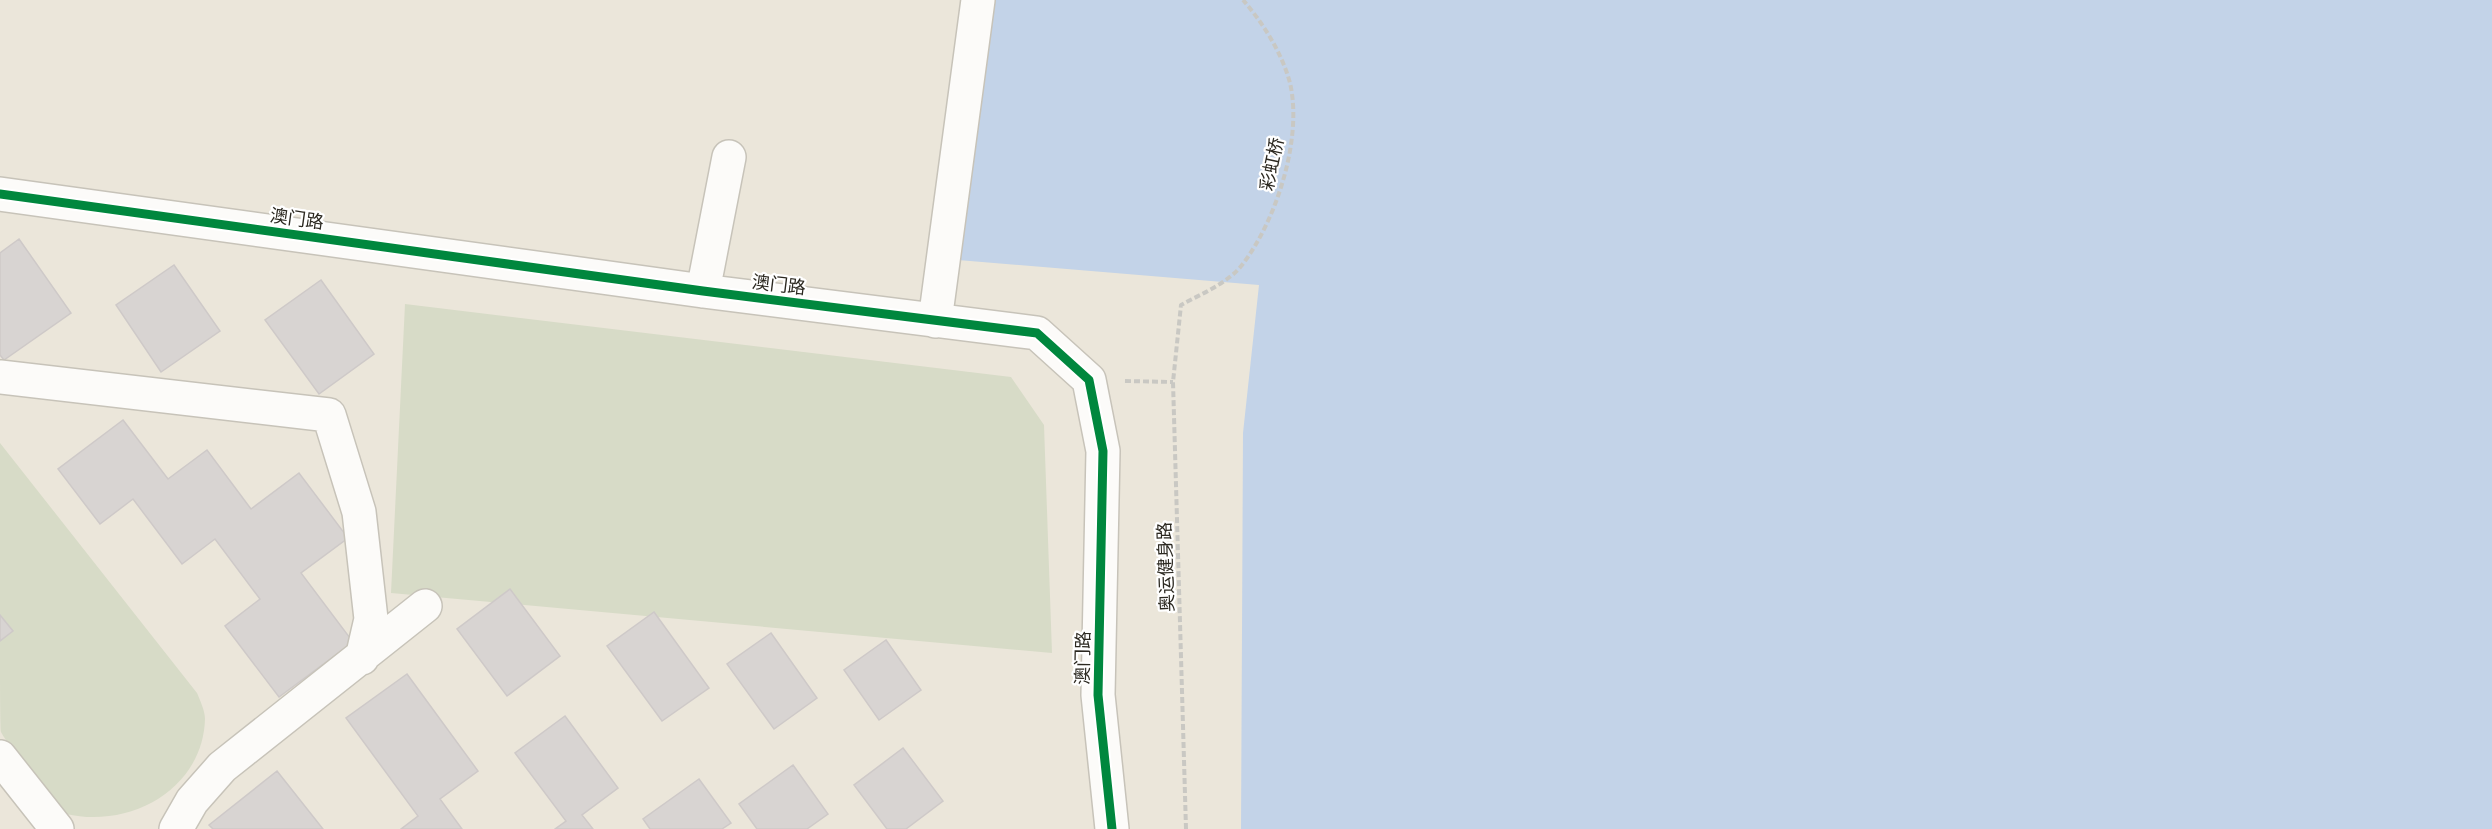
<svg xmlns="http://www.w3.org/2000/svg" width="2492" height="829" font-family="'Exo 2','Noto Sans SC',sans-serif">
	<rect width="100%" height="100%" fill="#ebe6da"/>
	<path fill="#d7dbc7" d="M405 304 1011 377 1044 425 1052 653 391 593Z
		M0 443 197 693C200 700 205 711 205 719 203 788 132 829 66 814 59 811 5 741 1 732 0 724 0 656 0 641L13 631 0 615Z"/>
	<path fill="#c3d3e8" d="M993 0H2492V829H1241L1243 433 1259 285 958 260Z"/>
	<path fill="#d8d4d2" stroke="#cec9c8" stroke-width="1.5" d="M19 239 71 313 4 360 0 355V253Z
		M174 265 220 331 161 372 116 305Z
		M321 280 374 354 319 394 265 320Z
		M123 420 168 479 207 450 251 509 299 473 348 538 301 573 353 642 279 697 225 626 260 599 215 539 182 564 133 499 100 524 58 469Z
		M510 589 560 656 507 696 457 629Z
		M654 612 709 688 662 721 607 646Z
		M0 615 13 631 0 641Z
		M771 633 817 698 774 729 727 664Z
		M886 640 921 690 879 720 844 670Z
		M407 674 478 771 440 799 462 829H401L418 816 346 718Z
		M565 716 618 788 582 815 593 829H555L566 821 515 753Z
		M903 748 943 801 906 829H887L854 785Z
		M793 765 828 814 807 829H757L739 804Z
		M277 771 323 829H213L209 825Z
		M699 779 731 823 722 829H650L643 819Z"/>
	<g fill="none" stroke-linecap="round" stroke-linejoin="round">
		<defs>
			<path id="minor" d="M0 194 703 291 1037 333 1089 380 1103 451 1098 695 1112 829
				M703 291 729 157
				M935 321 978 0
				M0 377 329 415 359 512 371 619 362 658
				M0 757 57 829
				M176 829 192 801 222 767 425 606"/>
		</defs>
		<use href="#minor" stroke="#c7c3b9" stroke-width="36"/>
		<path stroke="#c9c8c3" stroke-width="4" stroke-dasharray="6 3" stroke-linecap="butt" d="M1125 381 1173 382
			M1186 829 1173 382 1181 305C1201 294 1228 283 1242 265 1276 221 1303 139 1290 83 1282 53 1263 23 1243 0"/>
		<use href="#minor" stroke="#fcfbf9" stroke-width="33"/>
		<defs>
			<path id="cycleway" d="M0 194 703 291 1037 333 1089 380 1103 451 1098 695 1112 829"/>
		</defs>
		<use href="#cycleway" stroke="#fff" stroke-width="13"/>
		<use href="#cycleway" stroke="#00873e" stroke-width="9"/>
	</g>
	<g text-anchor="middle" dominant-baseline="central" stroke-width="4.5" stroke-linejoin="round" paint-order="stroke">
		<g font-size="18" fill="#2b2820" stroke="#fff">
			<text transform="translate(1271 164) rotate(-78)">彩虹桥</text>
			<text transform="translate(297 218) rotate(8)">澳门路</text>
			<text transform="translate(779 284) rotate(7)">澳门路</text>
			<text transform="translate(1165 567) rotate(-92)">奥运健身路</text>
			<text transform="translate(1082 658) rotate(-89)">澳门路</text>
		</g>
	</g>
</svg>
